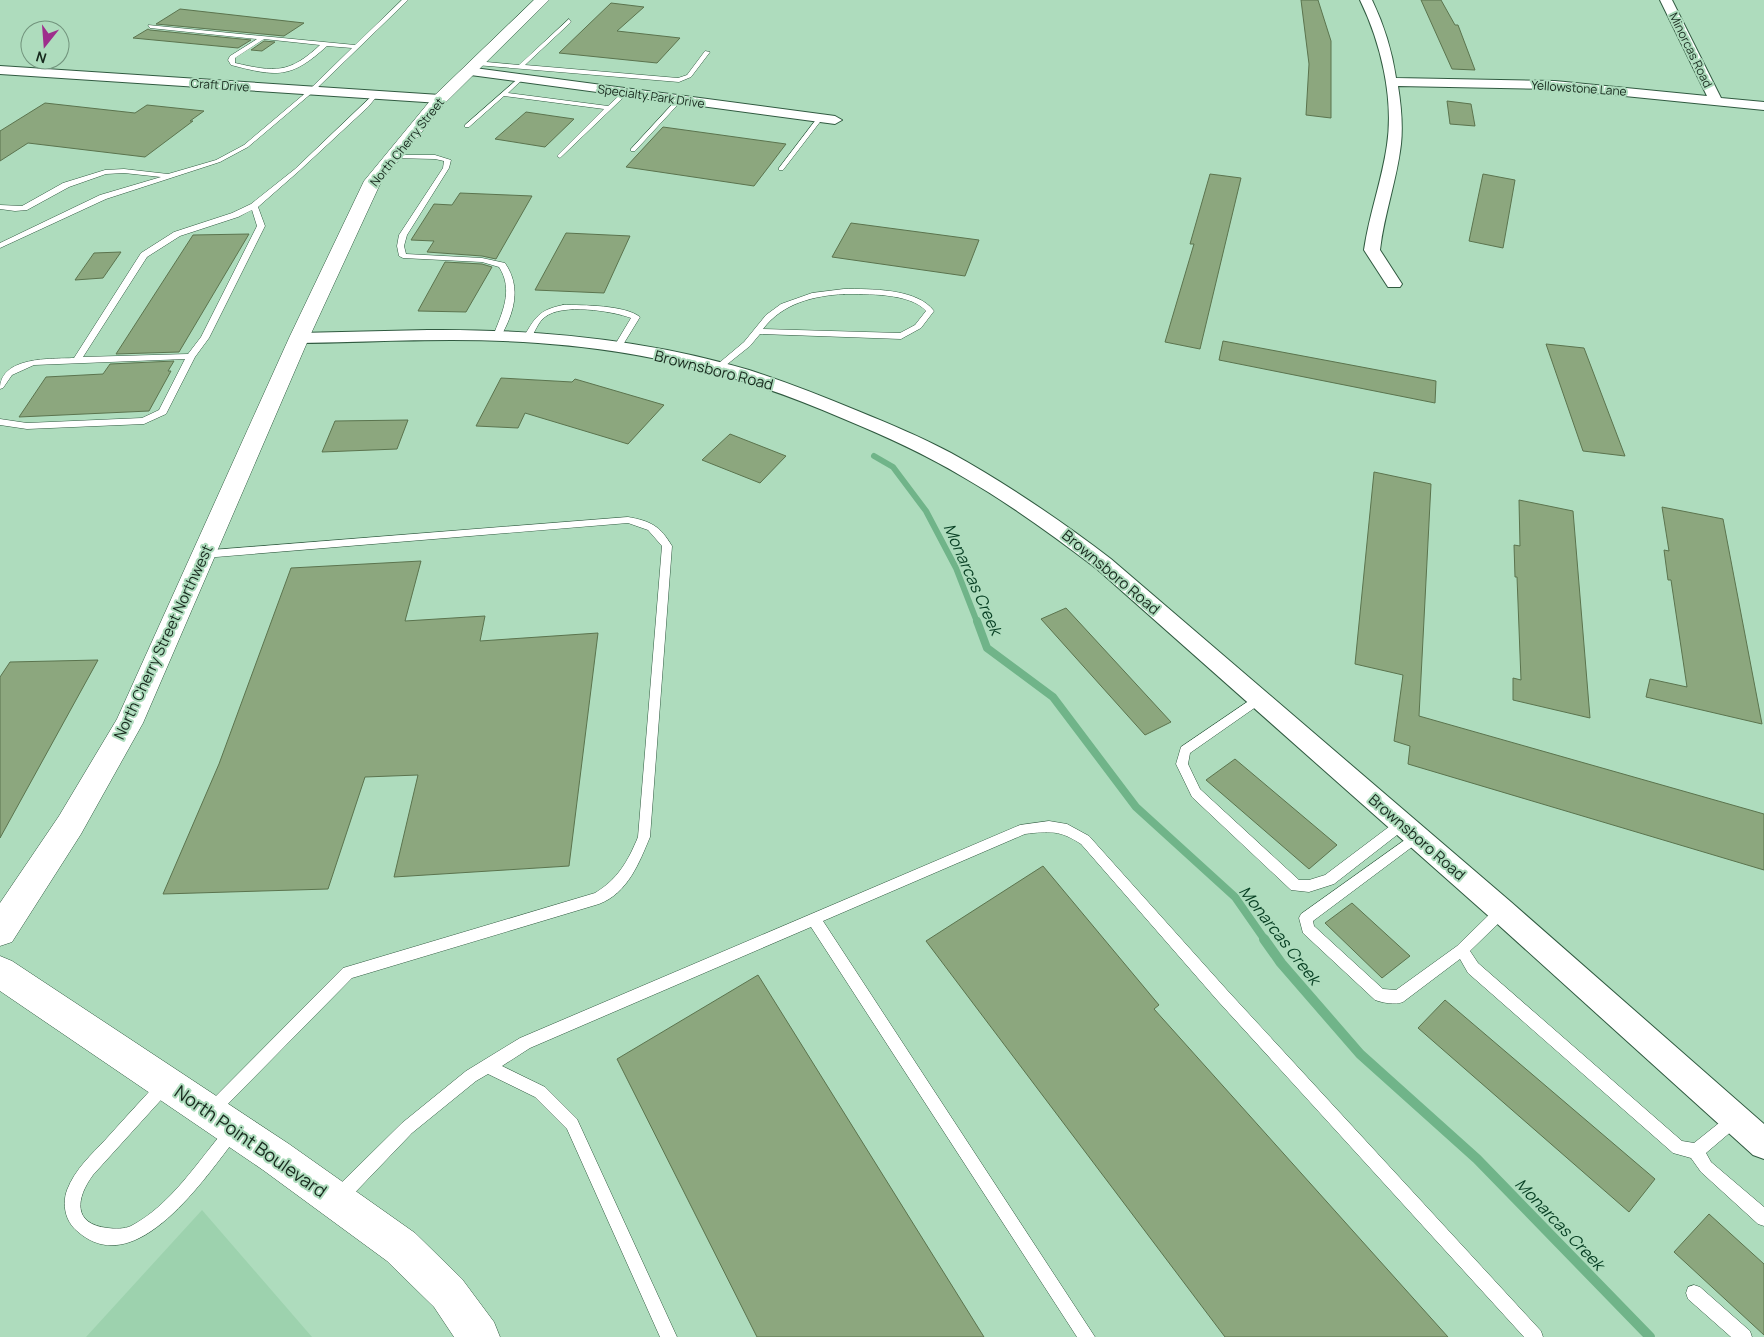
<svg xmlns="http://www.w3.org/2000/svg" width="1764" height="1337" font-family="Manrope,sans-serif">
	<rect width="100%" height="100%" fill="#aedcbd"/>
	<path fill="#9dd2ae" d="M202 1210 312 1337H86Z"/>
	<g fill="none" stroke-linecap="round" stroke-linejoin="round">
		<path stroke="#70b489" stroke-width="6" d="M874 456 893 467 926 511 956 568 977 622"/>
		<path stroke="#70b489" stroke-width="8" d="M977 621 987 648 1053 697 1136 807 1235 897 1265 940"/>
		<path stroke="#70b489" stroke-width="10" d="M1264 939 1281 963 1360 1054 1477 1159 1650 1337"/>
	</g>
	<path fill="#8ca77e" stroke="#5b744e" d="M1301 0H1318L1331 41V118L1306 115 1309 64Z
		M1421 0H1441L1455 25H1458L1475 70 1452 69Z
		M611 3 644 7 617 31 680 38 657 63 559 53Z
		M180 9 304 23 284 36 156 24Z
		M148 29 150 30 251 40 238 48 133 38Z
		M264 41 275 42 262 51 251 50Z
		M1447 101 1471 104 1475 126 1450 124Z
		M45 103 135 113 147 105 204 111 190 121H193L145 157 28 143 0 161V131Z
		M526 112 553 116 574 119 545 147 495 139Z
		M663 127 786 144 754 186 626 167Z
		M1210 174 1241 178 1200 349 1165 342 1194 244H1190Z
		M1483 174 1515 180 1503 248 1469 241Z
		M460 193 532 196 496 259 482 256 427 252 434 241 411 240 434 204 452 205Z
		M851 223 979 240 965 276 832 257Z
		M566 233 630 236 604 293 535 290Z
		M249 234 179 352 116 354 193 235Z
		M121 252 103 278 75 280 94 253Z
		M445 262 482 264 492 267 466 312 418 311Z
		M1223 341 1436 381 1435 403 1219 360Z
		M1546 344 1584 348 1625 456 1583 451Z
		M174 361 168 371H171L149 411 19 417 46 377 103 374 110 364Z
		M501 378 572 382 575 379 664 405 628 444 525 413 518 428 476 426Z
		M408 420 397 449 322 452 335 421Z
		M730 434 786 456 760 483 702 460Z
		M1374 472 1431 484 1419 716 1764 814V870L1408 764 1410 746 1394 741 1403 675 1355 664Z
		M1519 500 1573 511 1590 718 1513 700V678L1521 680 1517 577H1515L1514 545 1520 546Z
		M1662 507 1723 519 1762 724 1646 697 1650 679 1687 687 1671 580H1668L1664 550 1669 551Z
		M421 561 405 621 485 616 480 641 598 633 569 866 394 877 418 775 365 777 328 889 163 894 219 764 291 568Z
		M1066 608 1171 722 1145 735 1041 619Z
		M98 660 0 838V677L10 662Z
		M1235 759 1337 845 1309 869 1206 780Z
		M1043 866 1159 1005 1154 1009 1448 1337H1225L926 941Z
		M1352 903 1410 956 1382 978 1325 923Z
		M758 975 984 1337H757L617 1059Z
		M1445 1000 1655 1179 1629 1212 1418 1028Z
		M1709 1214 1764 1264V1335L1674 1252Z"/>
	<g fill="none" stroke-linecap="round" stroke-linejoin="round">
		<defs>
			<path id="lane" d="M402 0H408L313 92 248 147 220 162 106 199 0 248V243L100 195 161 177 124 173 106 174 69 187 27 210 15 211 0 209V205L22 206 63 183 105 170 124 169 168 174 216 160 244 145 309 90 352 48 327 46C291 79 277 77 231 65L228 60 230 56 257 39 150 28 148 25 355 45ZM264 39 320 45C289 74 275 72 235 63V58Z
				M569 19 571 22 525 65 678 78 687 75 705 51 710 52 691 77 679 82 476 65 473 63 476 61 519 65Z
				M521 76 524 78 523 79 508 93 608 106 624 91 629 92 560 158 557 156 604 109 504 96 469 127H465V125Z
				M375 93 378 95 368 107 299 171 258 207 265 226 209 338 195 357 166 414 144 424 27 429 0 425V419L27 423 142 418 159 410 185 359 34 365 12 375 3 388 0 389C0 356 51 359 74 358L141 253 174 232 232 213 251 204 295 169ZM252 210 257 226 201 337 188 354 83 357 147 257 180 236 238 217Z
				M678 98 683 99 635 151H631V149Z
				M818 117 823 118 783 170H779V168Z
				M394 155H435L451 160 449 168 407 235 404 246 406 254 482 258 505 263C522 288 514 313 500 338L497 339 493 336C502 313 514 290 499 267L482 262 403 258 399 256 397 246 399 235 443 168 444 161 435 159 392 158V156Z
				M844 289C870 289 917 288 934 311L921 328 901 339 760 334 750 346 720 370H714L713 368 744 342 766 315 781 304 812 293ZM844 294C866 294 911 293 926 311L915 325 900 333 763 329C783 303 813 296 844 294Z
				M563 305C583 305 625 305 640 317L621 348 617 351 613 348 631 318C612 311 562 303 545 317 538 322 535 332 530 340H524L523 338C535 318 538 310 563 305Z
				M628 517C651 521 660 526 672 546L650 837C639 863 628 893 599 904L352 978 217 1115 212 1118 207 1115 204 1110 207 1105 343 968 595 893C618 879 628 861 638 837L662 546 648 530 628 523 204 558 199 554 200 551Z
				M1259 694 1263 696 1265 699 1263 702 1190 753 1188 764 1200 789 1299 880H1309L1325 875 1398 820 1402 819 1406 820 1408 824 1406 828 1334 884 1309 892 1291 890 1192 797 1176 764 1181 747Z
				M1049 821 1067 824 1089 836 1227 990 1541 1331 1543 1337H1524L1217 1000 1081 844C1060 830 1049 831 1025 834L823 921 1095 1337H1077L811 927 530 1048 502 1066 545 1087 577 1119 677 1337H660L567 1129 535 1097 488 1074 476 1081 412 1133 345 1203 339 1205 333 1203 331 1197 333 1191 402 1123 466 1071 520 1038 1020 825Z
				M1416 832 1420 833 1422 837 1420 841 1313 921 1314 926 1383 989 1396 990 1457 946 1497 907 1502 905 1507 907 1509 911 1507 915 1470 951 1478 963 1682 1141 1694 1143 1729 1115 1734 1112 1739 1115 1742 1120 1739 1125 1706 1153 1711 1162 1764 1207V1226L1758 1224 1701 1172 1691 1158 1673 1153 1468 973 1460 959 1403 1002C1395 1005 1383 1003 1375 1000L1303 933 1299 918 1301 914Z
				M165 1078 170 1080 172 1085 170 1090 93 1175C76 1198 72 1224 108 1228 116 1229 124 1229 131 1226 171 1205 198 1161 227 1127L232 1124 237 1127 240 1132 237 1137C206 1176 136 1284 77 1231 65 1221 62 1204 67 1190 75 1169 92 1154 106 1139 124 1119 142 1099 160 1080Z
				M1694 1285 1700 1287 1750 1331 1752 1337H1731L1688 1299 1686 1293 1688 1287Z"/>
			<path id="street" d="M1360 0H1372C1384 25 1392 51 1396 78L1555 81 1707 96 1660 0H1672L1721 98 1764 102V110L1555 89 1398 86C1401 105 1403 125 1401 144 1397 180 1384 214 1380 250L1402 284 1400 287H1388L1364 250C1369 214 1382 181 1387 145 1394 98 1381 43 1360 0Z
				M0 66 440 95 446 99 440 103 0 74Z
				M467 67 835 116 842 120 835 124 463 74 461 71Z
				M428 330C536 329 645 339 749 370 786 382 822 396 858 411 890 424 921 437 951 453 1007 484 1060 520 1111 559L1511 902 1764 1124V1159L1753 1155 1493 920 1097 569C1054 536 1010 504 963 477 925 454 885 436 844 419 742 375 650 351 538 343 459 337 379 342 299 343L293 342 291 338 293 334 299 333Z"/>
			<path id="secondary" d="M534 0H549L446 102 381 182 309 338 143 723 81 834 12 942 0 946V903L59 816 117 719 289 338 364 181 434 96Z
				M0 956 12 961 289 1144 415 1233 462 1279 494 1322 500 1337H454L434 1307 387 1261 263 1170 0 991Z"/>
		</defs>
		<use href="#lane" stroke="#305a40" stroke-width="1"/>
		<use href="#street" stroke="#305a40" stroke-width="2"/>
		<use href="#secondary" stroke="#305a40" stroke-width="1"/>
		<use href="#lane" fill="#fff" fill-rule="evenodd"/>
		<use href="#street" fill="#fff" fill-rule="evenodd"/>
		<use href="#secondary" fill="#fff" fill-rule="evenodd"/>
	</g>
	<g text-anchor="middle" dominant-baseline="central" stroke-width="4" stroke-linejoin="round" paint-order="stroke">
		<g font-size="12" fill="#17291d" stroke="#aedcbd">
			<text transform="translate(1691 50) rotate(64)">Minorcas Road</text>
			<text transform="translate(220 85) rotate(4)">Craft Drive</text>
			<text transform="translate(1579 88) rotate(4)">Yellowstone Lane</text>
			<text transform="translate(651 96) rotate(8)">Specialty Park Drive</text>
			<text transform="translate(407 142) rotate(-51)">North Cherry Street</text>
		</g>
		<g font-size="15" fill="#17291d" stroke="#aedcbd">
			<text transform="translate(714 370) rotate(14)">Brownsboro Road</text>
			<text transform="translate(1111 572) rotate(40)">Brownsboro Road</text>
			<text transform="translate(163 642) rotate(-65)">North Cherry Street Northwest</text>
			<text transform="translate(1417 837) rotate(41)">Brownsboro Road</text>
		</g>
		<g font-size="16" font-style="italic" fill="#063e22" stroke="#aedcbd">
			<text transform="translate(973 579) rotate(66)">Monarcas Creek</text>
			<text transform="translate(1280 935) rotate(52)">Monarcas Creek</text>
			<text transform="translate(1560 1224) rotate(46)">Monarcas Creek</text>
		</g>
		<g font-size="18" fill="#17291d" stroke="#aedcbd">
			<text transform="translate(251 1141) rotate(35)">North Point Boulevard</text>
		</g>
	</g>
	<g transform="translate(45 45) rotate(197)"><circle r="24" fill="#aedcbd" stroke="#72947d"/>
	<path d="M0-4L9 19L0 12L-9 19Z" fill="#9e2e8c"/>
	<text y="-8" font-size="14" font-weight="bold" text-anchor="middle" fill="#17291d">N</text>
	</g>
</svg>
